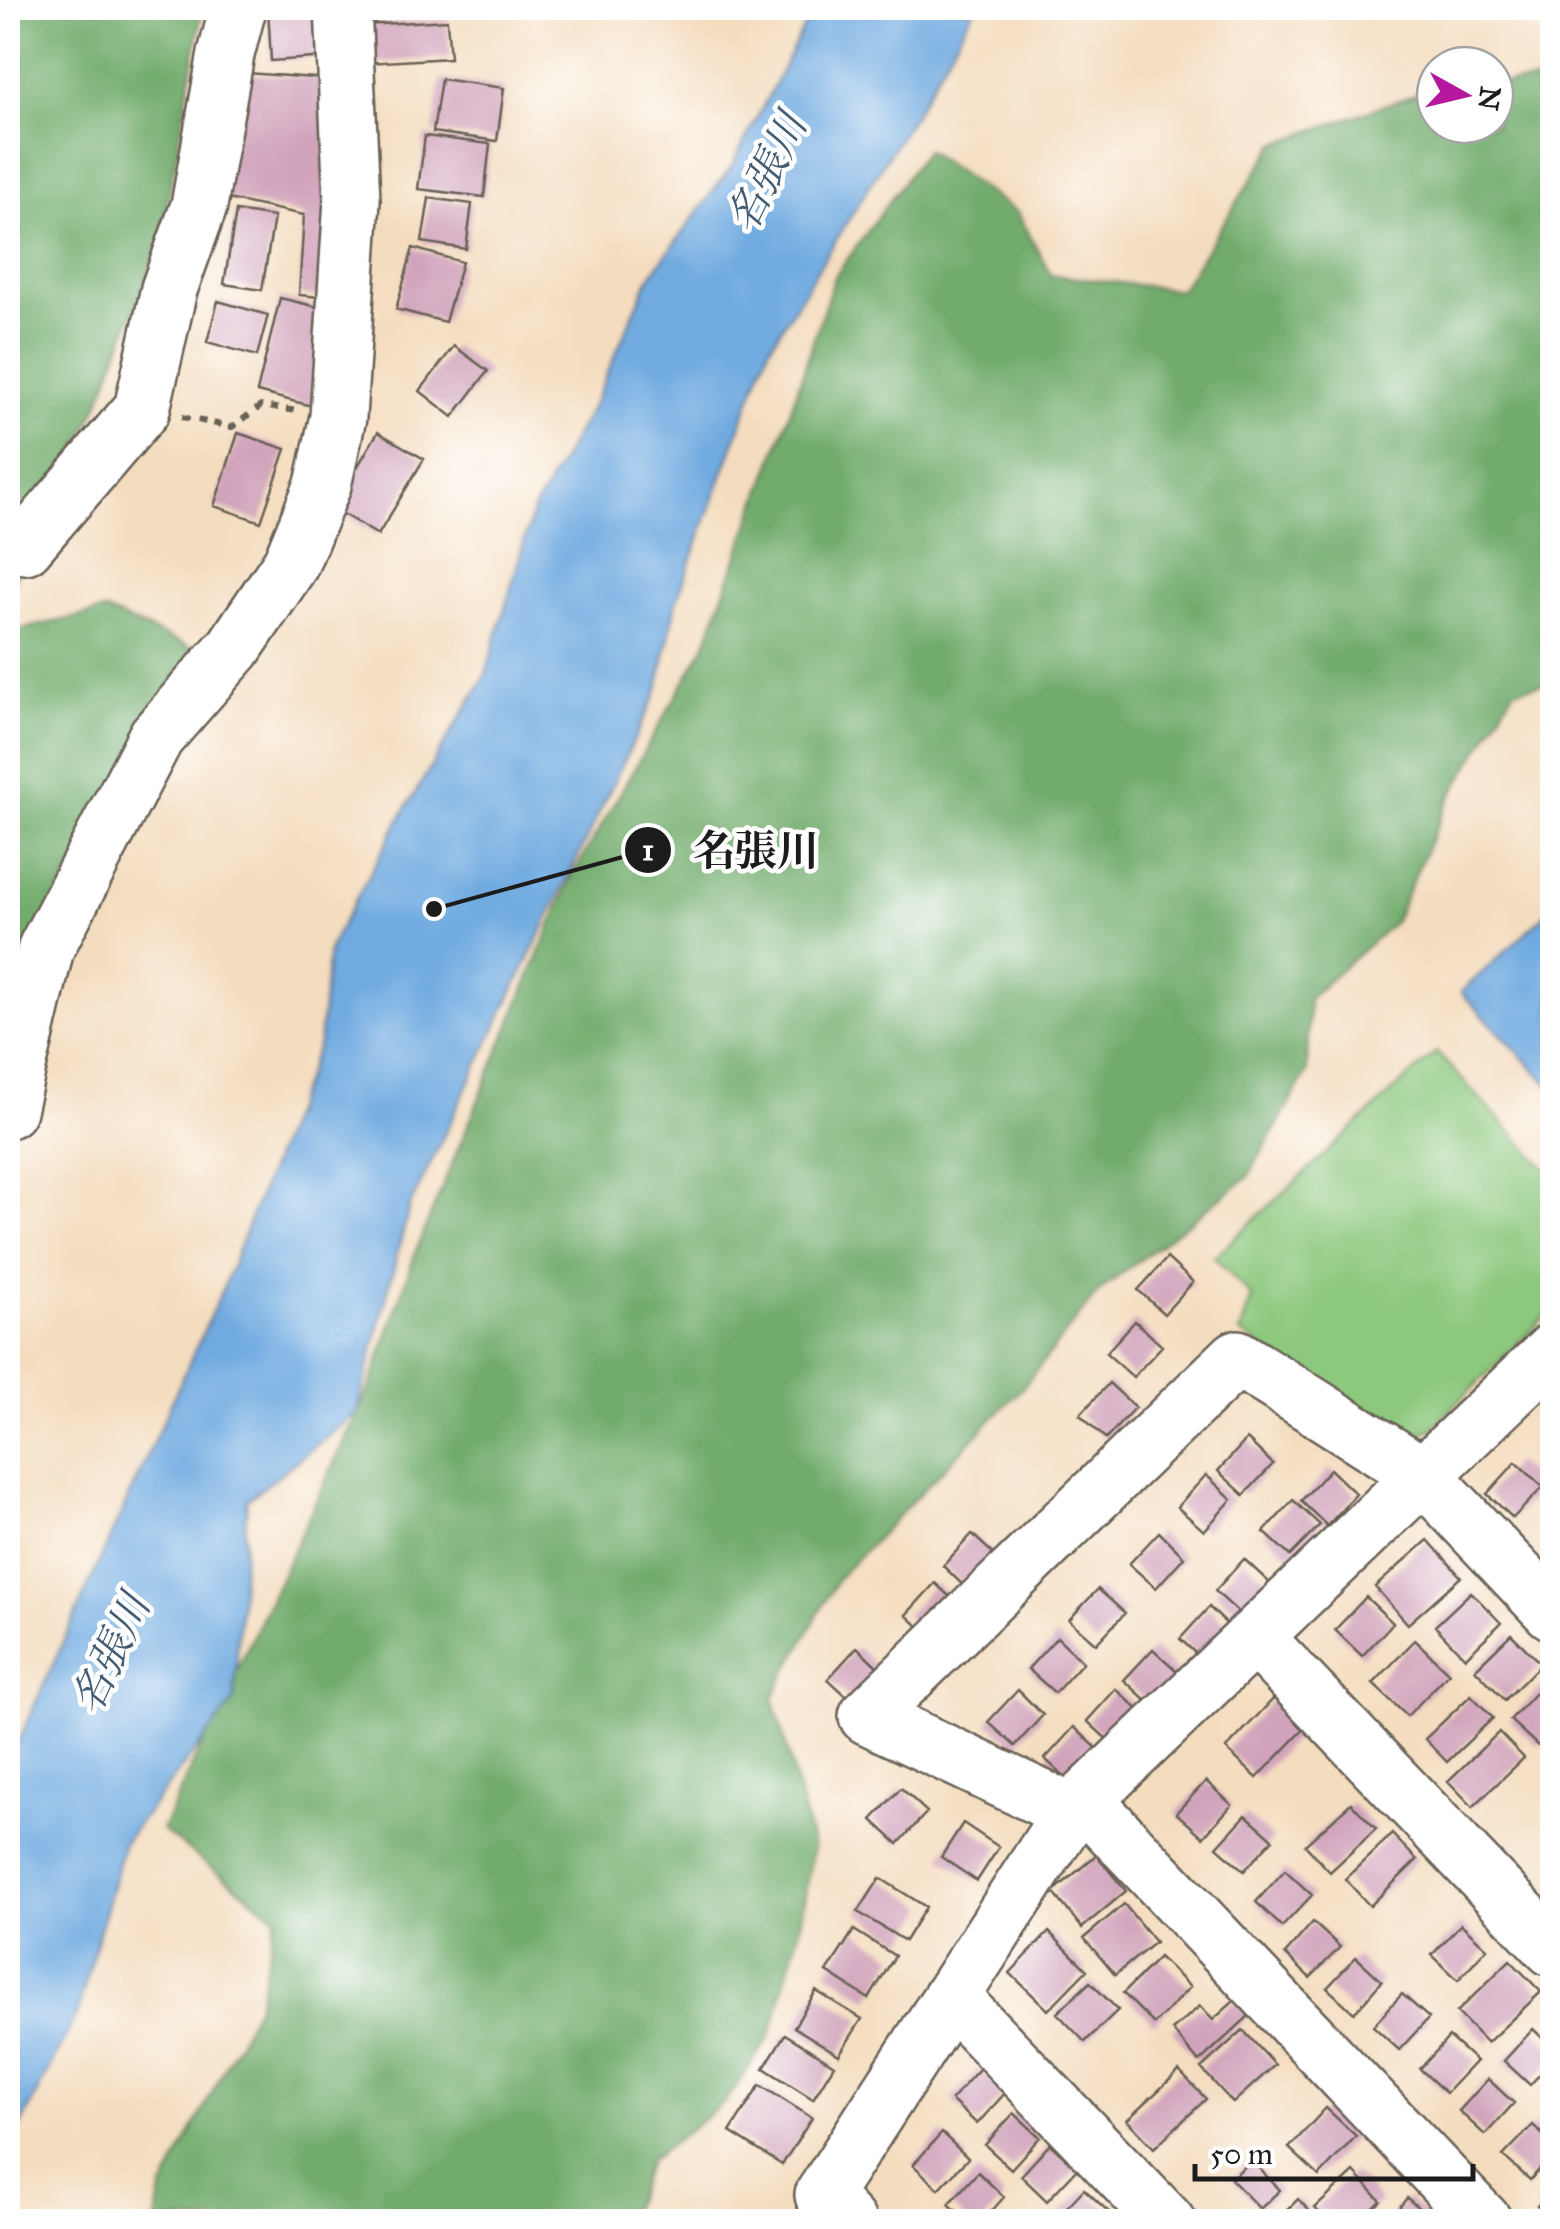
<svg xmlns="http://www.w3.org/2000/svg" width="1560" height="2229" font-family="'IM FELL Great Primer','Noto Serif JP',serif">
	<rect width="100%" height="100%" fill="#fff"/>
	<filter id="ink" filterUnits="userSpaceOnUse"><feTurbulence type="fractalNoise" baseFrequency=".01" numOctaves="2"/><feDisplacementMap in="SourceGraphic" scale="20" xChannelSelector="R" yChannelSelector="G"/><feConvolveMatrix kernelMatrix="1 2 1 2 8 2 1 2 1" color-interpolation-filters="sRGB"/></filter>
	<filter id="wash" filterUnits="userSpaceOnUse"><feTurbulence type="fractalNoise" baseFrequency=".0048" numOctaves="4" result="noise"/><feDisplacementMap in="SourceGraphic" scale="40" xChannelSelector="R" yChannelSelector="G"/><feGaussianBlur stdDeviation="2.25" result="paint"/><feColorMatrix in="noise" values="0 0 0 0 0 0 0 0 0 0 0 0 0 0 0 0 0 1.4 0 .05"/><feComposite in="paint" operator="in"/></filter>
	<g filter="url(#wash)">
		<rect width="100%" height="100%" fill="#f4ddbf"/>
		<path fill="#8cc87d" stroke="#54724c" stroke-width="2.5" d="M1436 1052 1552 1175V1310L1430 1430 1407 1439 1240 1333 1252 1297 1214 1257Z"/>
		<path fill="#71ac6c" stroke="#466444" stroke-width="2.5" d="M8 8H203L161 238 100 401 8 593Z
			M1552 81V682L1514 690 1446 805 1394 922 1309 998 1307 1072 1248 1177 1099 1291 1024 1386 838 1578 773 1697 813 1847 798 1936 770 2037 725 2102 649 2161 627 2221 156 2222 162 2190 258 2003 276 1917 162 1830 370 1386 417 1248 570 880 705 646 790 412 834 278 926 150 1018 213 1051 275 1180 290 1275 144 1435 87V125H1495V84Z
			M105 611 193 648 8 986V632Z"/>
		<path fill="#70aae0" stroke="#46637e" stroke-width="2.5" d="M814 8H975L914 114 769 348 676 602 658 690 409 1208 357 1413 247 1500 234 1701 124 1842 77 2013 16 2135 8 2146V1764L223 1288 319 1043 329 948 406 808 485 677 533 511 595 401 649 278 732 166Z
			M1552 908V1088L1461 992Z"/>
		<g id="blocks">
			<path fill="#d1a4bb" d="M268 8H325L328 57 271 61Z
				M447 20 450 58 367 63 364 25Z
				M247 73 341 80 339 299 299 295 304 215 223 198Z
				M441 79 504 88 497 141 433 132Z
				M425 136 490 144 484 197 418 189Z
				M429 198 472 204 466 249 422 242Z
				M236 211 274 217 262 290 224 284Z
				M413 248 462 262 445 322 396 309Z
				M280 298 335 311 312 406 257 392Z
				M218 301 268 315 257 356 207 342Z
				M454 346 488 371 453 417 420 391Z
				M378 432 424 459 378 535 333 508Z
				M238 433 286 449 261 522 214 506Z
				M1167 1258 1193 1282 1164 1314 1138 1290Z
				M1135 1321 1162 1346 1133 1377 1106 1353Z
				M1109 1383 1135 1407 1106 1439 1080 1415Z
				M1247 1439 1273 1464 1244 1495 1218 1471Z
				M1516 1462 1543 1487 1513 1518 1487 1494Z
				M1330 1469 1356 1494 1327 1526 1301 1501Z
				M1206 1475 1232 1499 1204 1531 1177 1507Z
				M1293 1500 1320 1525 1290 1556 1264 1532Z
				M1159 1532 1184 1557 1156 1588 1129 1564Z
				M972 1534 999 1559 969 1591 943 1566Z
				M1428 1540 1461 1577 1408 1624 1375 1587Z
				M1244 1559 1271 1584 1241 1615 1215 1591Z
				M935 1583 961 1607 932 1639 906 1615Z
				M1098 1589 1125 1613 1096 1644 1069 1620Z
				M1471 1592 1501 1623 1465 1658 1435 1626Z
				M1366 1597 1393 1623 1362 1656 1335 1630Z
				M1209 1607 1235 1632 1206 1663 1180 1639Z
				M1511 1634 1541 1664 1505 1700 1475 1669Z
				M1057 1637 1083 1662 1055 1693 1028 1669Z
				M1415 1640 1449 1673 1407 1716 1373 1684Z
				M857 1647 883 1672 854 1703 828 1679Z
				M1153 1649 1179 1673 1150 1704 1124 1680Z
				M1552 1675V1730L1538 1746 1510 1720Z
				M1116 1689 1142 1713 1113 1745 1087 1721Z
				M1018 1690 1043 1715 1015 1746 988 1722Z
				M1278 1694 1309 1724 1257 1778 1226 1749Z
				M1471 1695 1493 1718 1447 1762 1425 1739Z
				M1074 1727 1100 1751 1071 1783 1045 1759Z
				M1499 1732 1524 1758 1473 1807 1448 1781Z
				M1206 1781 1232 1805 1203 1837 1176 1813Z
				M901 1788 927 1812 898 1844 872 1820Z
				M1351 1803 1376 1829 1330 1872 1305 1845Z
				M1246 1815 1273 1839 1244 1871 1217 1847Z
				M963 1823 999 1847 977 1881 941 1857Z
				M1392 1834 1417 1860 1370 1906 1345 1879Z
				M1096 1855 1126 1891 1082 1928 1053 1892Z
				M1285 1870 1312 1895 1282 1927 1256 1902Z
				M880 1878 926 1907 905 1941 858 1912Z
				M1124 1904 1155 1942 1115 1975 1084 1938Z
				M1313 1922 1340 1947 1310 1978 1285 1954Z
				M1461 1924 1487 1948 1458 1980 1432 1955Z
				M854 1930 895 1956 869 1999 827 1972Z
				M1049 1932 1087 1970 1048 2010 1010 1973Z
				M1159 1957 1190 1987 1154 2024 1123 1993Z
				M1356 1957 1382 1981 1354 2013 1327 1988Z
				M1510 1960 1541 1992 1487 2043 1457 2012Z
				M1090 1982 1118 2010 1085 2042 1057 2013Z
				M816 1991 862 2019 839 2055 794 2027Z
				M1402 1994 1429 2018 1399 2050 1373 2026Z
				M1235 2000 1249 2016 1199 2062 1172 2030 1200 2006 1213 2020Z
				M1533 2029 1552 2047V2060L1530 2085 1504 2061Z
				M1243 2030 1275 2065 1233 2103 1201 2068Z
				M785 2034 834 2065 813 2099 764 2068Z
				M1449 2037 1476 2061 1446 2093 1420 2069Z
				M980 2068 1006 2092 977 2124 951 2100Z
				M1179 2071 1206 2099 1154 2148 1127 2120Z
				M1488 2079 1514 2103 1485 2135 1459 2111Z
				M760 2085 812 2118 782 2165 730 2132Z
				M1326 2108 1356 2136 1319 2176 1289 2148Z
				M1014 2113 1040 2137 1011 2169 985 2145Z
				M1533 2125 1552 2144V2155L1530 2180 1503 2156Z
				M942 2133 968 2158 939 2189 913 2165Z
				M1050 2144 1077 2169 1047 2201 1021 2176Z
				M1251 2160 1280 2190 1260 2209 1231 2179Z
				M978 2172 1004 2197 982 2222H968L949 2204Z
				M1354 2172 1381 2201 1359 2222H1328L1315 2208Z
				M1084 2189 1110 2213 1102 2222H1053Z
				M1552 2189V2221L1537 2206Z
				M1407 2198 1435 2222H1387Z
				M1298 2199 1320 2222H1275Z"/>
		</g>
	</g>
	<g filter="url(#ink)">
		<use href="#blocks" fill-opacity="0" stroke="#686055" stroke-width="2.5"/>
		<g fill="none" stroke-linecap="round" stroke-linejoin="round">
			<defs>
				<path id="minor" d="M25 546 142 409 169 289 199 206 226 54 238 8
					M8 1110 46 948 156 737 234 648 291 563 323 485 338 417 352 200 343 8
					M1255 1637 1552 1948
					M1084 1800 1484 2222
					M1071 1812 867 1716 1237 1358 1423 1475 1552 1612
					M951 1997 1167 2222
					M848 2222 823 2195 1071 1812 1552 1352"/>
			</defs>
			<use href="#minor" stroke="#686055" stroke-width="60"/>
			<path stroke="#686055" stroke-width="6" stroke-dasharray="8 8" stroke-linecap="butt" d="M182 417 232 427 261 406 297 411"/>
			<use href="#minor" stroke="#fff" stroke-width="55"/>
		</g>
	</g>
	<g text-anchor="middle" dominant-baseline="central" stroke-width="9" stroke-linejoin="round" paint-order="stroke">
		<g font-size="42" font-style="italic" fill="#425c74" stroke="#fff">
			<text transform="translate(767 173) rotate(-64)">名張川</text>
			<text transform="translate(111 1654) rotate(-65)">名張川</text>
		</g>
	</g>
	<path fill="none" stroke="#1c1c1c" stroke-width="4" d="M434 909L648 850"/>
	<g fill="#1c1c1c" stroke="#fff" stroke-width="4">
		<circle cx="434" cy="909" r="10"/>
		<circle cx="648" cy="850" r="25"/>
	</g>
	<g font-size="30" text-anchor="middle" font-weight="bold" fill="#fff">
		<text x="648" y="860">1</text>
	</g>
	<g font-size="42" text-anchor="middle" font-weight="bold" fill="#1c1c1c" stroke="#fff" stroke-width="9" stroke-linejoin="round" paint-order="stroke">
		<text x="756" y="865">名張川</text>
	</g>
	<rect width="1560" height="2229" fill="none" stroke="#fff" stroke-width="40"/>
	<g transform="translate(1465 95) rotate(98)"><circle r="48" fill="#ffffff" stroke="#a4a4a4" stroke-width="2.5"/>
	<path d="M0-8L18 38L0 25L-18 38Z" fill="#b5179e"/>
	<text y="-15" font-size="28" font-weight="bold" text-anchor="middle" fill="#1c1c1c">N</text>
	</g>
	<path d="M1195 2164v15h278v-15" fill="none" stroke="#1c1c1c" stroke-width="5"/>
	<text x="1210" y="2164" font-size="30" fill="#1c1c1c" stroke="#ffffff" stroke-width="8" paint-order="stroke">50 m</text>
</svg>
